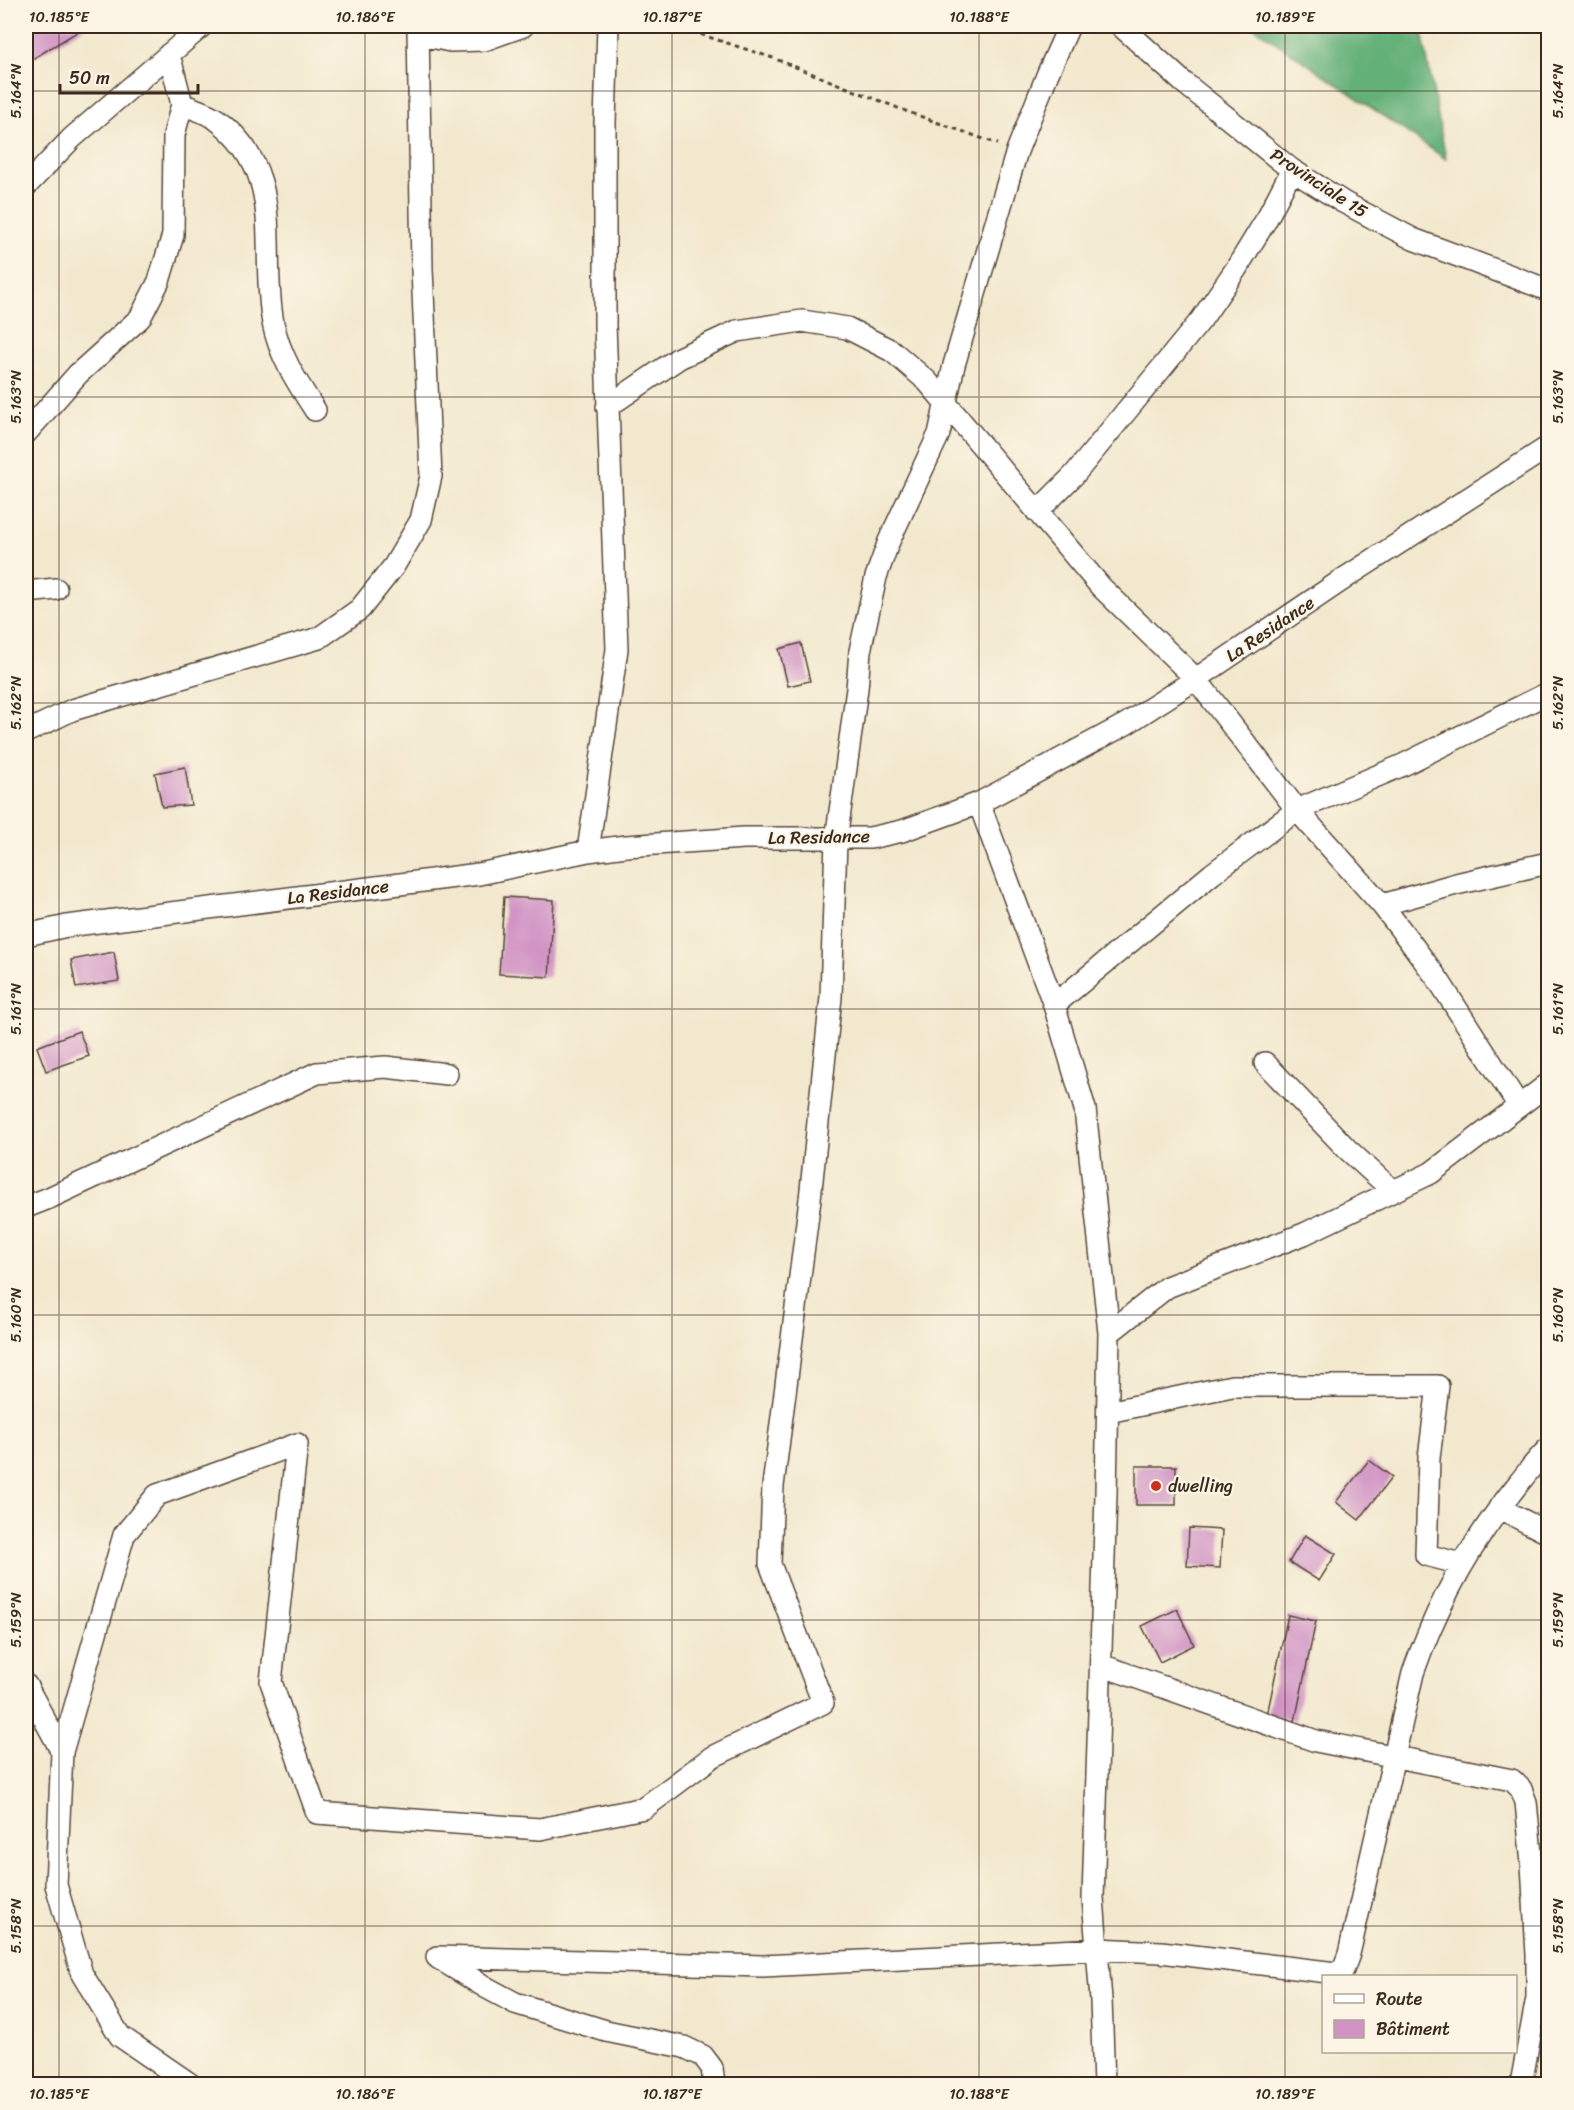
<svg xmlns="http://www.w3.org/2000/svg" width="1574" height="2110" font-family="Sriracha,sans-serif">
	<rect width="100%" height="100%" fill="#fcf5e5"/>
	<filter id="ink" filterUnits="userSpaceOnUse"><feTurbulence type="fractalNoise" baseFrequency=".0167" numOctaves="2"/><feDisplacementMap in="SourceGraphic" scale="12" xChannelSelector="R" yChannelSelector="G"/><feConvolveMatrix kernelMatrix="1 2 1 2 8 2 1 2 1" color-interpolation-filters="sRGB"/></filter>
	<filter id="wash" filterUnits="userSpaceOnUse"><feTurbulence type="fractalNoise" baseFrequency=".008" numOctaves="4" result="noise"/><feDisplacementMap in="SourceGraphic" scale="24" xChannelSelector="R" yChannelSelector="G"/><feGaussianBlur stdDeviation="1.35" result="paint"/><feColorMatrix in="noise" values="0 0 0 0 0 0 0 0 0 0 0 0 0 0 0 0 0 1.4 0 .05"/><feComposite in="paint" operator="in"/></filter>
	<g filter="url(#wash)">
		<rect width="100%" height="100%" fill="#f2e8ce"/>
		<path fill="#63b078" stroke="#4f6d4b" stroke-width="1.5" d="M1252 26H1421L1446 159Z"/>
		<g id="blocks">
			<path fill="#d093c4" d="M26 26H87L26 63Z
				M801 643 810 681 788 686 779 649Z
				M185 767 191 805 162 807 155 773Z
				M504 897 554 900 549 977 499 974Z
				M114 952 119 981 76 988 71 960Z
				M79 1031 89 1056 46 1071 37 1047Z
				M1369 1460 1392 1477 1359 1520 1336 1502Z
				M1136 1466H1176V1505H1136Z
				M1189 1528 1222 1530 1220 1568 1187 1566Z
				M1305 1535 1336 1554 1319 1581 1289 1562Z
				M1177 1609 1194 1645 1160 1662 1142 1626Z
				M1288 1615 1316 1621 1295 1721 1267 1715Z"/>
		</g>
	</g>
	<g filter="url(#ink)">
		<use href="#blocks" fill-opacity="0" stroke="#564638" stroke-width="1.5"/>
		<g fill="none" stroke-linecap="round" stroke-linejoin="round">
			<defs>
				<path id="minor" d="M1121 26 1183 82 1292 170 1343 202 1413 239 1548 290
					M418 34 450 41 484 40 523 26
					M182 104C193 109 206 112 216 119 289 173 259 248 273 323 280 357 297 382 315 410
					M26 186 72 138 202 26
					M607 407 679 358 737 331 802 321 847 328 892 351 927 381 1101 587 1196 679 1297 810 1382 905 1411 943 1439 981 1519 1106
					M26 433 78 374 140 318 159 281 173 235 174 135 182 104 169 54
					M1037 512 1074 475 1201 320 1236 269 1266 220 1292 170
					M26 592 56 589
					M26 732 72 710 319 638 360 609 394 566 421 520 431 476 422 269 418 26
					M979 803 1054 1005 1085 1109 1109 1333 1106 1495 1093 1898 1101 2000 1104 2084
					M588 851 617 649 605 325V123L608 26
					M1382 905 1456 884 1548 863
					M26 935 67 926 479 874 588 851 626 846 744 838H870L902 831 979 803 1126 724 1196 679 1348 576 1548 447
					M1054 1005 1212 874 1297 810 1403 765 1548 693
					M1265 1063 1347 1149 1393 1191
					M26 1207 49 1198 317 1073 385 1067 447 1074
					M1109 1333 1167 1287 1304 1234 1431 1173 1548 1084
					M1108 1412 1232 1386H1438L1429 1458 1426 1555 1461 1564
					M1499 1508 1548 1533
					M1101 1665 1316 1741 1512 1780 1521 1789 1526 1802 1532 1864 1537 1955V1998L1521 2084
					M26 1685 62 1752
					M437 1957 763 1966 1097 1949 1161 1952 1336 1973 1343 1970 1349 1954 1413 1673C1437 1604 1472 1541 1518 1484 1528 1472 1537 1459 1548 1449
					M438 1958 487 1988 515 2003 606 2031 684 2047 703 2056 712 2068 714 2084
					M190 2084 120 2036 82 1974 56 1885 62 1752 124 1535 157 1495 297 1444 271 1682 317 1813 540 1829 644 1808 712 1757 823 1703 770 1564 773 1486 810 1199 831 997 836 840 857 689 860 651 876 577 889 541 939 434 954 365 1017 151 1048 73 1069 26"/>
			</defs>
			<use href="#minor" stroke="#564638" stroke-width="24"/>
			<path stroke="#564638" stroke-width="3" stroke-dasharray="4.5 4.5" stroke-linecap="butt" d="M675 26 773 58 908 112 998 144"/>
			<use href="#minor" stroke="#fff" stroke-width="21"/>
		</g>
	</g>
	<path fill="none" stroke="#3b2a1e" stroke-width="1.5" stroke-opacity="0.45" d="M59 26V2084M365 26V2084M672 26V2084M979 26V2084M1285 26V2084M26 91H1548M26 397H1548M26 703H1548M26 1009H1548M26 1315H1548M26 1620H1548M26 1926H1548"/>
	<circle fill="#c8321e" stroke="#fcf5e5" stroke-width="2" cx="1156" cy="1486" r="6"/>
	<g text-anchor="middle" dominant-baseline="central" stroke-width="4.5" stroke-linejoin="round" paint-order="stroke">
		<g font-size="18" fill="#3b2a1e" stroke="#fcf5e5">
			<text transform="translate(1319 183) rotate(33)">Provinciale 15</text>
			<text transform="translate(1270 629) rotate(-34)">La Residance</text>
			<text transform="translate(819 837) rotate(-1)">La Residance</text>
			<text transform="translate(338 892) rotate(-7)">La Residance</text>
		</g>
		<g font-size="18" fill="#3b2a1e" stroke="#fcf5e5" text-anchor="start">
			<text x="1168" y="1486">dwelling</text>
		</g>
	</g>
	<rect width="1574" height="2110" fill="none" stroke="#fcf5e5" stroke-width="66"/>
	<rect x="1322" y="1975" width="195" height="78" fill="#fcf5e5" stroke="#afa495" stroke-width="1.5"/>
	<rect x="1334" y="1994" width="30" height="9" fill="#ffffff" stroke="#afa495" stroke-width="1.5"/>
	<text x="1376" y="2005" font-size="18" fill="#3b2a1e">Route</text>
	<rect x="1334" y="2020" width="30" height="18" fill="#d093c4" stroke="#afa495" stroke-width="1.5"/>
	<text x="1376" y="2035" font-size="18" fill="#3b2a1e">Bâtiment</text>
	<path d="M60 84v9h138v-9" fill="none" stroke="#3b2a1e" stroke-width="3"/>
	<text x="69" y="84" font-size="18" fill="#3b2a1e" stroke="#fcf5e5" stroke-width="4.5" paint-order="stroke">50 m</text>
	<rect x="33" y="33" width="1508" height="2044" fill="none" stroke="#3b2a1e" stroke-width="2"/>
	<g font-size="15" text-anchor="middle" fill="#3b2a1e">
		<text x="59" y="22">10.185°E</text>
		<text x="365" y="22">10.186°E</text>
		<text x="672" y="22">10.187°E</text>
		<text x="979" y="22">10.188°E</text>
		<text x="1285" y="22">10.189°E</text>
		<text transform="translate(16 91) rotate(-90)" y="5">5.164°N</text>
		<text transform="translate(1558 91) rotate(-90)" y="5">5.164°N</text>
		<text transform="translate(16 397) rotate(-90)" y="5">5.163°N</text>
		<text transform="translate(1558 397) rotate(-90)" y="5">5.163°N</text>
		<text transform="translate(16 703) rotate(-90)" y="5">5.162°N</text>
		<text transform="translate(1558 703) rotate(-90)" y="5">5.162°N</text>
		<text transform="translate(16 1009) rotate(-90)" y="5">5.161°N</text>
		<text transform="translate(1558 1009) rotate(-90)" y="5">5.161°N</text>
		<text transform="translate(16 1315) rotate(-90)" y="5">5.160°N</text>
		<text transform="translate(1558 1315) rotate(-90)" y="5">5.160°N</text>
		<text transform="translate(16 1620) rotate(-90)" y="5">5.159°N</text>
		<text transform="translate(1558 1620) rotate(-90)" y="5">5.159°N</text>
		<text transform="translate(16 1926) rotate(-90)" y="5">5.158°N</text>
		<text transform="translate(1558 1926) rotate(-90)" y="5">5.158°N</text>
		<text x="59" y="2099">10.185°E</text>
		<text x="365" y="2099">10.186°E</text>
		<text x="672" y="2099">10.187°E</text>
		<text x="979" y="2099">10.188°E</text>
		<text x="1285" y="2099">10.189°E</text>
	</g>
</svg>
